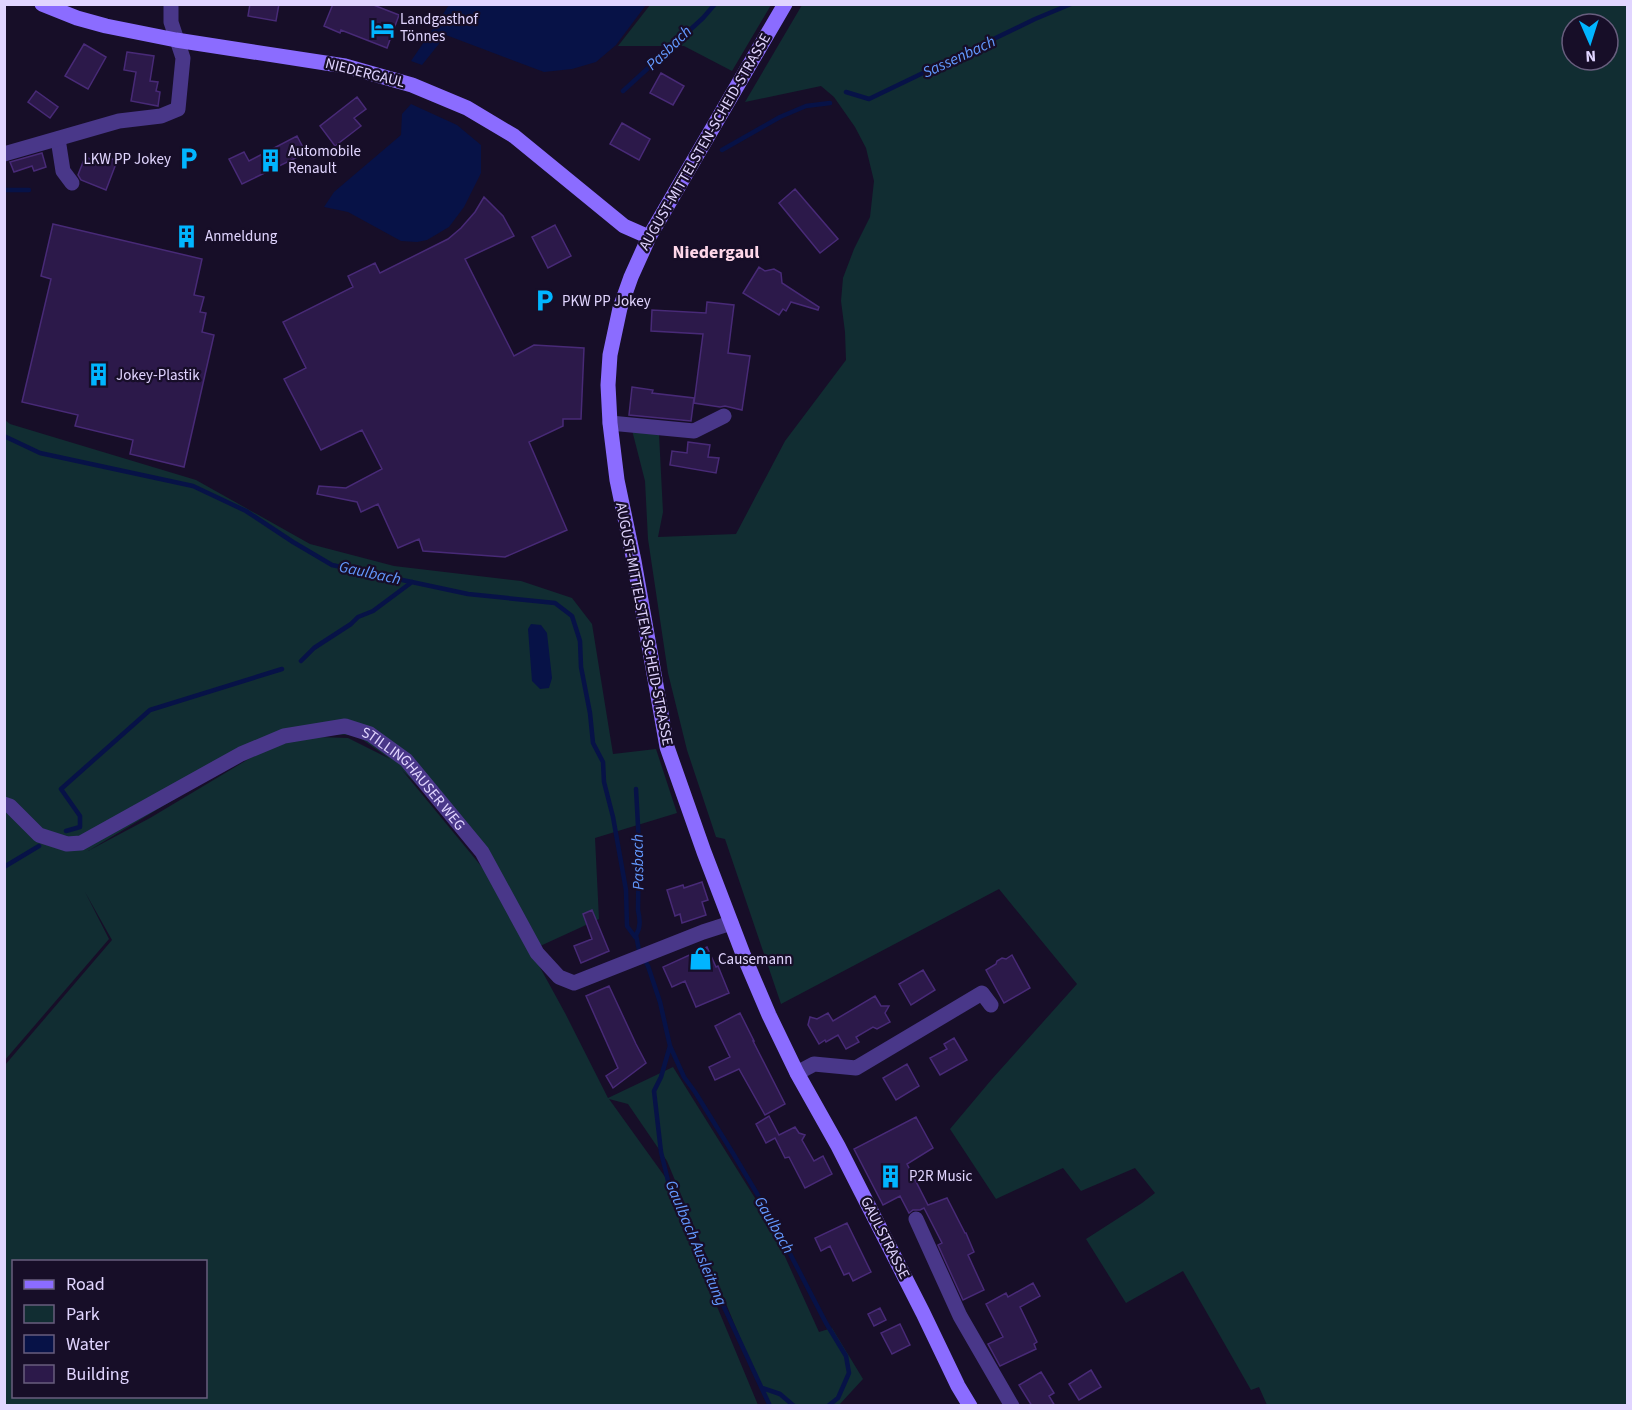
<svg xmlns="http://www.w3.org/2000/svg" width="1632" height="1410" font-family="'Source Sans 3',sans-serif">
	<rect width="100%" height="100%" fill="#170e28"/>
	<path fill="#112d32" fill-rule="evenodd" d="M650 5V4L771 5 732 71 684 46H618Z
		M802 5H1627V1405H1267L1259 1387 1251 1390 1183 1271 1126 1303 1086 1239 1142 1203 1155 1193 1135 1168 1081 1191 1063 1168 996 1199 950 1129 992 1079 1077 984 999 889 781 1004 725 839 716 837 687 750 668 673 648 539 645 481 632 430 659 434 663 512 658 537 736 534 785 441 846 360 845 332 841 301 843 278 854 249 870 217 874 181 866 148 855 127 834 97 821 86 745 102ZM1572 24H1608V60H1572Z
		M5 420 10 424 196 480 310 544 394 566 521 581 572 598 592 624 613 754 656 749 677 813 595 838 599 919 538 947 471 838 402 770 491 878 565 1013 608 1098 673 1067 768 1219 819 1332 832 1328 863 1379 839 1405H771L746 1352 667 1161 628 1104 609 1099 668 1181 701 1268 758 1405H5V1065L112 940 85 892 109 939 5 1060ZM285 733 356 735 390 759 348 738 287 736 150 818 88 851ZM14 1262H206V1396H14Z"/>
	<path fill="#071247" d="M449 5V4L646 5 616 45 596 62 572 69 544 72 446 35 422 65 411 61Z
		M411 104 457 125 481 145V173L464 207 449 227 427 240 417 242 401 241 348 212 324 207 334 192 401 135 402 114Z
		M531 624 541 625 547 633 552 678 549 688 540 689 532 681 528 629Z"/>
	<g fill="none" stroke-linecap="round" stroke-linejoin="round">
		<path stroke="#071247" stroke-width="4.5" d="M623 91 703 18 715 4
			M846 92 869 99 1035 19 1071 4
			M722 150 780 117 806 106 830 103
			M4 190H29
			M4 436 40 453 193 486 246 511 293 542 332 565 468 594 555 603 572 616 580 641 581 667 590 713 593 743 603 762 604 782 613 817 626 890 627 926 635 937 636 935 639 950 648 966 660 1002 670 1046 661 1077 654 1091 661 1152 671 1193 770 1406
			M301 661 314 648 351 624 358 617 373 611 412 582
			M636 789 639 844 638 910C640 919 641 927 636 935
			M66 831 80 827V816L61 789 150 710 282 669
			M4 867 39 846
			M670 1046 684 1077 695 1092 734 1155 771 1217 826 1323 846 1356 849 1373 838 1398 828 1406
			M762 1388 780 1394 794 1406"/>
	</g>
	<path fill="#2c194a" stroke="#482a77" stroke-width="1.5" d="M250 4H279L276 21 248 16Z
		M333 4H371L399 15 387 48 341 30 340 33 324 26Z
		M84 44 106 57 88 89 65 76Z
		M127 52 154 56 150 81 158 82 156 91 160 92 158 106 131 101 136 72 124 70Z
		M661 73 684 86 673 105 650 93Z
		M36 91 58 107 50 118 28 102Z
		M357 97 366 109 354 118 361 126 335 146 320 126Z
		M622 123 650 139 639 160 610 144Z
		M297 136 306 153 242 184 229 159 244 152 249 161Z
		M42 153 46 167 34 171 32 166 14 172 10 162Z
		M105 156 117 161 106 190 81 180 78 175 85 157 102 163Z
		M795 189 838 239 820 253 779 203Z
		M484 197 503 216 514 236 465 259 514 356 534 345 584 348 581 419H563V426L529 442 567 530 505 557 423 551 419 539 398 548 378 504 361 512 357 502 317 494 319 486 346 488 382 469 362 430 321 450 284 379 306 368 283 322 353 287 348 276 375 263 380 273 448 239 461 228 475 212Z
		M53 224 202 259 194 295 204 297 200 312 206 313 202 332 214 335 184 467 130 454 133 440 75 426 78 415 22 402 51 279 41 276Z
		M555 225 571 256 548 268 532 237Z
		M759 267 765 271 774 269 781 273 782 283 819 307 818 310 791 302 786 311 783 309 779 315 743 293Z
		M707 302 734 305 728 353 750 356 742 410 725 406 720 407 694 403 703 334 651 331 652 310 706 313Z
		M632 387 653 390 652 393 694 398 691 421 629 415Z
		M688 442 710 445 708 457 719 458 716 473 670 465 672 451 687 453Z
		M702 882 708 900 702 902 706 915 682 923 680 914 675 916 667 890 683 885 684 888Z
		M592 910 609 951 581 963 574 946 592 939 583 914Z
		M707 947 716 967 718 966 729 993 696 1007 685 981 672 987 663 967Z
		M1012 955 1030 988 1004 1003 986 970 996 964 997 961 1002 958 1006 959Z
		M923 970 935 990 911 1005 899 984Z
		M609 986 636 1044 646 1063 613 1088 606 1076 618 1068 586 996Z
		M875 996 881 1006H889L885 1013 890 1022 877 1029 873 1027 856 1037 859 1042 846 1049 838 1035 826 1042 825 1040 819 1044 808 1025 810 1017 817 1019 828 1013 833 1021Z
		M740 1013 754 1041H753L785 1104 765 1115 739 1069 715 1080 709 1067 730 1057 715 1026Z
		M954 1038 967 1060 940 1075 930 1058 947 1049 944 1044Z
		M907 1064 919 1086 896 1100 883 1078Z
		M769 1116 779 1135 795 1127 799 1133 805 1135 802 1140 814 1161 823 1156 832 1174 805 1188 789 1157 785 1158 775 1138 766 1143 756 1124Z
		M916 1117 933 1148 907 1164 928 1205 947 1198 965 1233H966L974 1252 968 1255 984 1290 963 1300 938 1245 942 1243 924 1208 920 1210H913L909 1213 900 1196 883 1205 854 1149Z
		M847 1223 871 1272 853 1281 849 1273 844 1275 830 1246 821 1251 815 1238Z
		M1033 1283 1040 1296 1020 1307 1037 1342 1034 1344 1036 1349 1000 1366 988 1344 1003 1337 986 1304 1006 1293 1008 1297Z
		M880 1308 886 1320 874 1326 868 1314Z
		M900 1324 910 1345 892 1354 881 1333Z
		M1091 1370 1101 1387 1079 1400 1069 1384Z
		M1041 1372 1054 1393 1049 1396 1055 1406H1032L1019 1385Z"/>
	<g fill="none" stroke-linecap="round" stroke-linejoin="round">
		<g stroke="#493789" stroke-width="15">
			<path d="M58 139 63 171 72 183"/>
			<path d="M4 154 119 121 161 116 178 109 183 58 171 22V4"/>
			<path d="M610 423 694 431 724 416"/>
			<path id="s1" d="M4 804 10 806 39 835 67 844 81 843 241 754 284 736 345 726 370 734 406 760 482 852 537 953 559 977 574 983 703 932 731 923"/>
			<path d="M797 1073 814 1064 856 1068 982 993 991 1005"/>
			<path d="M916 1219 960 1316 1012 1406"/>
		</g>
		<path stroke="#8b6cff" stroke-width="15" d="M42 4 77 18 106 26 176 40 345 66 412 85 467 108 514 136 624 226 649 237
			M785 4 649 237 631 277 620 308 610 355 608 385 610 423 617 480 634 561 667 747 704 852 743 954 769 1015 797 1073 838 1146 923 1313 958 1386 970 1406"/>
	</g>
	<defs>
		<symbol id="hotel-bare" viewBox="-9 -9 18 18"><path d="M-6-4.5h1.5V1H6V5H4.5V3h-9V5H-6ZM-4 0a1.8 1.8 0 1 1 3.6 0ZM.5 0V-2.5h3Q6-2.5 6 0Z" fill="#01b5ff" stroke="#170e28" stroke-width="2.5" paint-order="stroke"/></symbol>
		<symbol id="parking-bare" viewBox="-9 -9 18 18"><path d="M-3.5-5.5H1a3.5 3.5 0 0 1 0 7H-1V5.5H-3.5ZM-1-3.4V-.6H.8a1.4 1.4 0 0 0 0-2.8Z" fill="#01b5ff" stroke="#170e28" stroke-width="2.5" paint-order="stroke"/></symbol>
		<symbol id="building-bare" viewBox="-9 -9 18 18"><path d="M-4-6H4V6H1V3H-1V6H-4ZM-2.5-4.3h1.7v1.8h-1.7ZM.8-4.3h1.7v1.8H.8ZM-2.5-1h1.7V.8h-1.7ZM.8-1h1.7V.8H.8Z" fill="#01b5ff" stroke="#170e28" stroke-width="2.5" paint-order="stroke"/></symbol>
		<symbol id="shop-bare" viewBox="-9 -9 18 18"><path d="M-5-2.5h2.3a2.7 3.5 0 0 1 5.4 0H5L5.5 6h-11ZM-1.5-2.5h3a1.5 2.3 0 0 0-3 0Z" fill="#01b5ff" stroke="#170e28" stroke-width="2.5" paint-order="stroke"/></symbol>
	</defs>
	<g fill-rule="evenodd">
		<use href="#hotel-bare" x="366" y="12" width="33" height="33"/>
		<use href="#parking-bare" x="172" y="142" width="33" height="33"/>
		<use href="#building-bare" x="254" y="144" width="33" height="33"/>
		<use href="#building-bare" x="170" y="220" width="33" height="33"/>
		<use href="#parking-bare" x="528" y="284" width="33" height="33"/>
		<use href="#building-bare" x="82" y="358" width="33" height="33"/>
		<use href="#shop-bare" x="684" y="942" width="33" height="33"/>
		<use href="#building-bare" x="874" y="1160" width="33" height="33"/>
	</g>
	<g text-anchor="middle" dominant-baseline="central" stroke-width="4.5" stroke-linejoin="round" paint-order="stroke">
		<g font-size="15" fill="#e1d5ff" stroke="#170e28" text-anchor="start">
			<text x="400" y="19">Landgasthof<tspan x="400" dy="17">Tönnes</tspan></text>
			<text x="288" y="151">Automobile<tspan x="288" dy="17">Renault</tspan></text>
			<text x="171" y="159" text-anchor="end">LKW PP Jokey</text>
			<text x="205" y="236">Anmeldung</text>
			<text x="562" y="301">PKW PP Jokey</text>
			<text x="116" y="375">Jokey-Plastik</text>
			<text x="718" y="959">Causemann</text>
			<text x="909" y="1176">P2R Music</text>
		</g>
		<g font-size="15" fill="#e1d5ff" stroke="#170e28">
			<text transform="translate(365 73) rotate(14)">NIEDERGAUL</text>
			<text transform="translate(705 142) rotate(-60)">AUGUST-MITTELSTEN-SCHEID-STRASSE</text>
			<text transform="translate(644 624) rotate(79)">AUGUST-MITTELSTEN-SCHEID-STRASSE</text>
			<text stroke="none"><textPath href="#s1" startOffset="471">STILLINGHAUSER WEG</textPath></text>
			<text transform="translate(885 1238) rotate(63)">GAULSTRASSE</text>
		</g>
		<g font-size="16" font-style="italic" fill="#6399ff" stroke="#170e28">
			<text transform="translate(669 48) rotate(-44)">Pasbach</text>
			<text transform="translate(959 57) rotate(-25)">Sassenbach</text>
			<text transform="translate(370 573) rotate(12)">Gaulbach</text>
			<text transform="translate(638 862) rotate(-91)">Pasbach</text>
			<text transform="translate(774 1225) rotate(60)">Gaulbach</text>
			<text transform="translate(696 1243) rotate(67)">Gaulbach Ausleitung</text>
		</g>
		<g font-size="18" font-weight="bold" fill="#ffd7e9" stroke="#170e28">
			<text x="716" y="252">Niedergaul</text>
		</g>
	</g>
	<rect width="1632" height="1410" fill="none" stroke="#e1d5ff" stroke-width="12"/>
	<rect x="12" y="1260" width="195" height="138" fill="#170e28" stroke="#685e7e" stroke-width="1.5"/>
	<rect x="24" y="1280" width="30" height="9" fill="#8b6cff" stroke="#685e7e" stroke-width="1.5"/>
	<text x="66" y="1290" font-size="18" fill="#e1d5ff">Road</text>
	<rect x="24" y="1305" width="30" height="18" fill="#112d32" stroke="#685e7e" stroke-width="1.5"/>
	<text x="66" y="1320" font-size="18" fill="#e1d5ff">Park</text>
	<rect x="24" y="1335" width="30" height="18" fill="#071247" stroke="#685e7e" stroke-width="1.5"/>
	<text x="66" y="1350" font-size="18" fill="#e1d5ff">Water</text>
	<rect x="24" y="1365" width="30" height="18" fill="#2c194a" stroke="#685e7e" stroke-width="1.5"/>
	<text x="66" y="1380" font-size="18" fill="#e1d5ff">Building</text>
	<g transform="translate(1590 42) rotate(177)"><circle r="28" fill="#170e28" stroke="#685e7e" stroke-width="1.5"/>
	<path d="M0-4.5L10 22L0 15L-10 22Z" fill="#01b5ff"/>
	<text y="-9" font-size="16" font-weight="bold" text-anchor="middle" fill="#e1d5ff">N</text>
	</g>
</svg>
